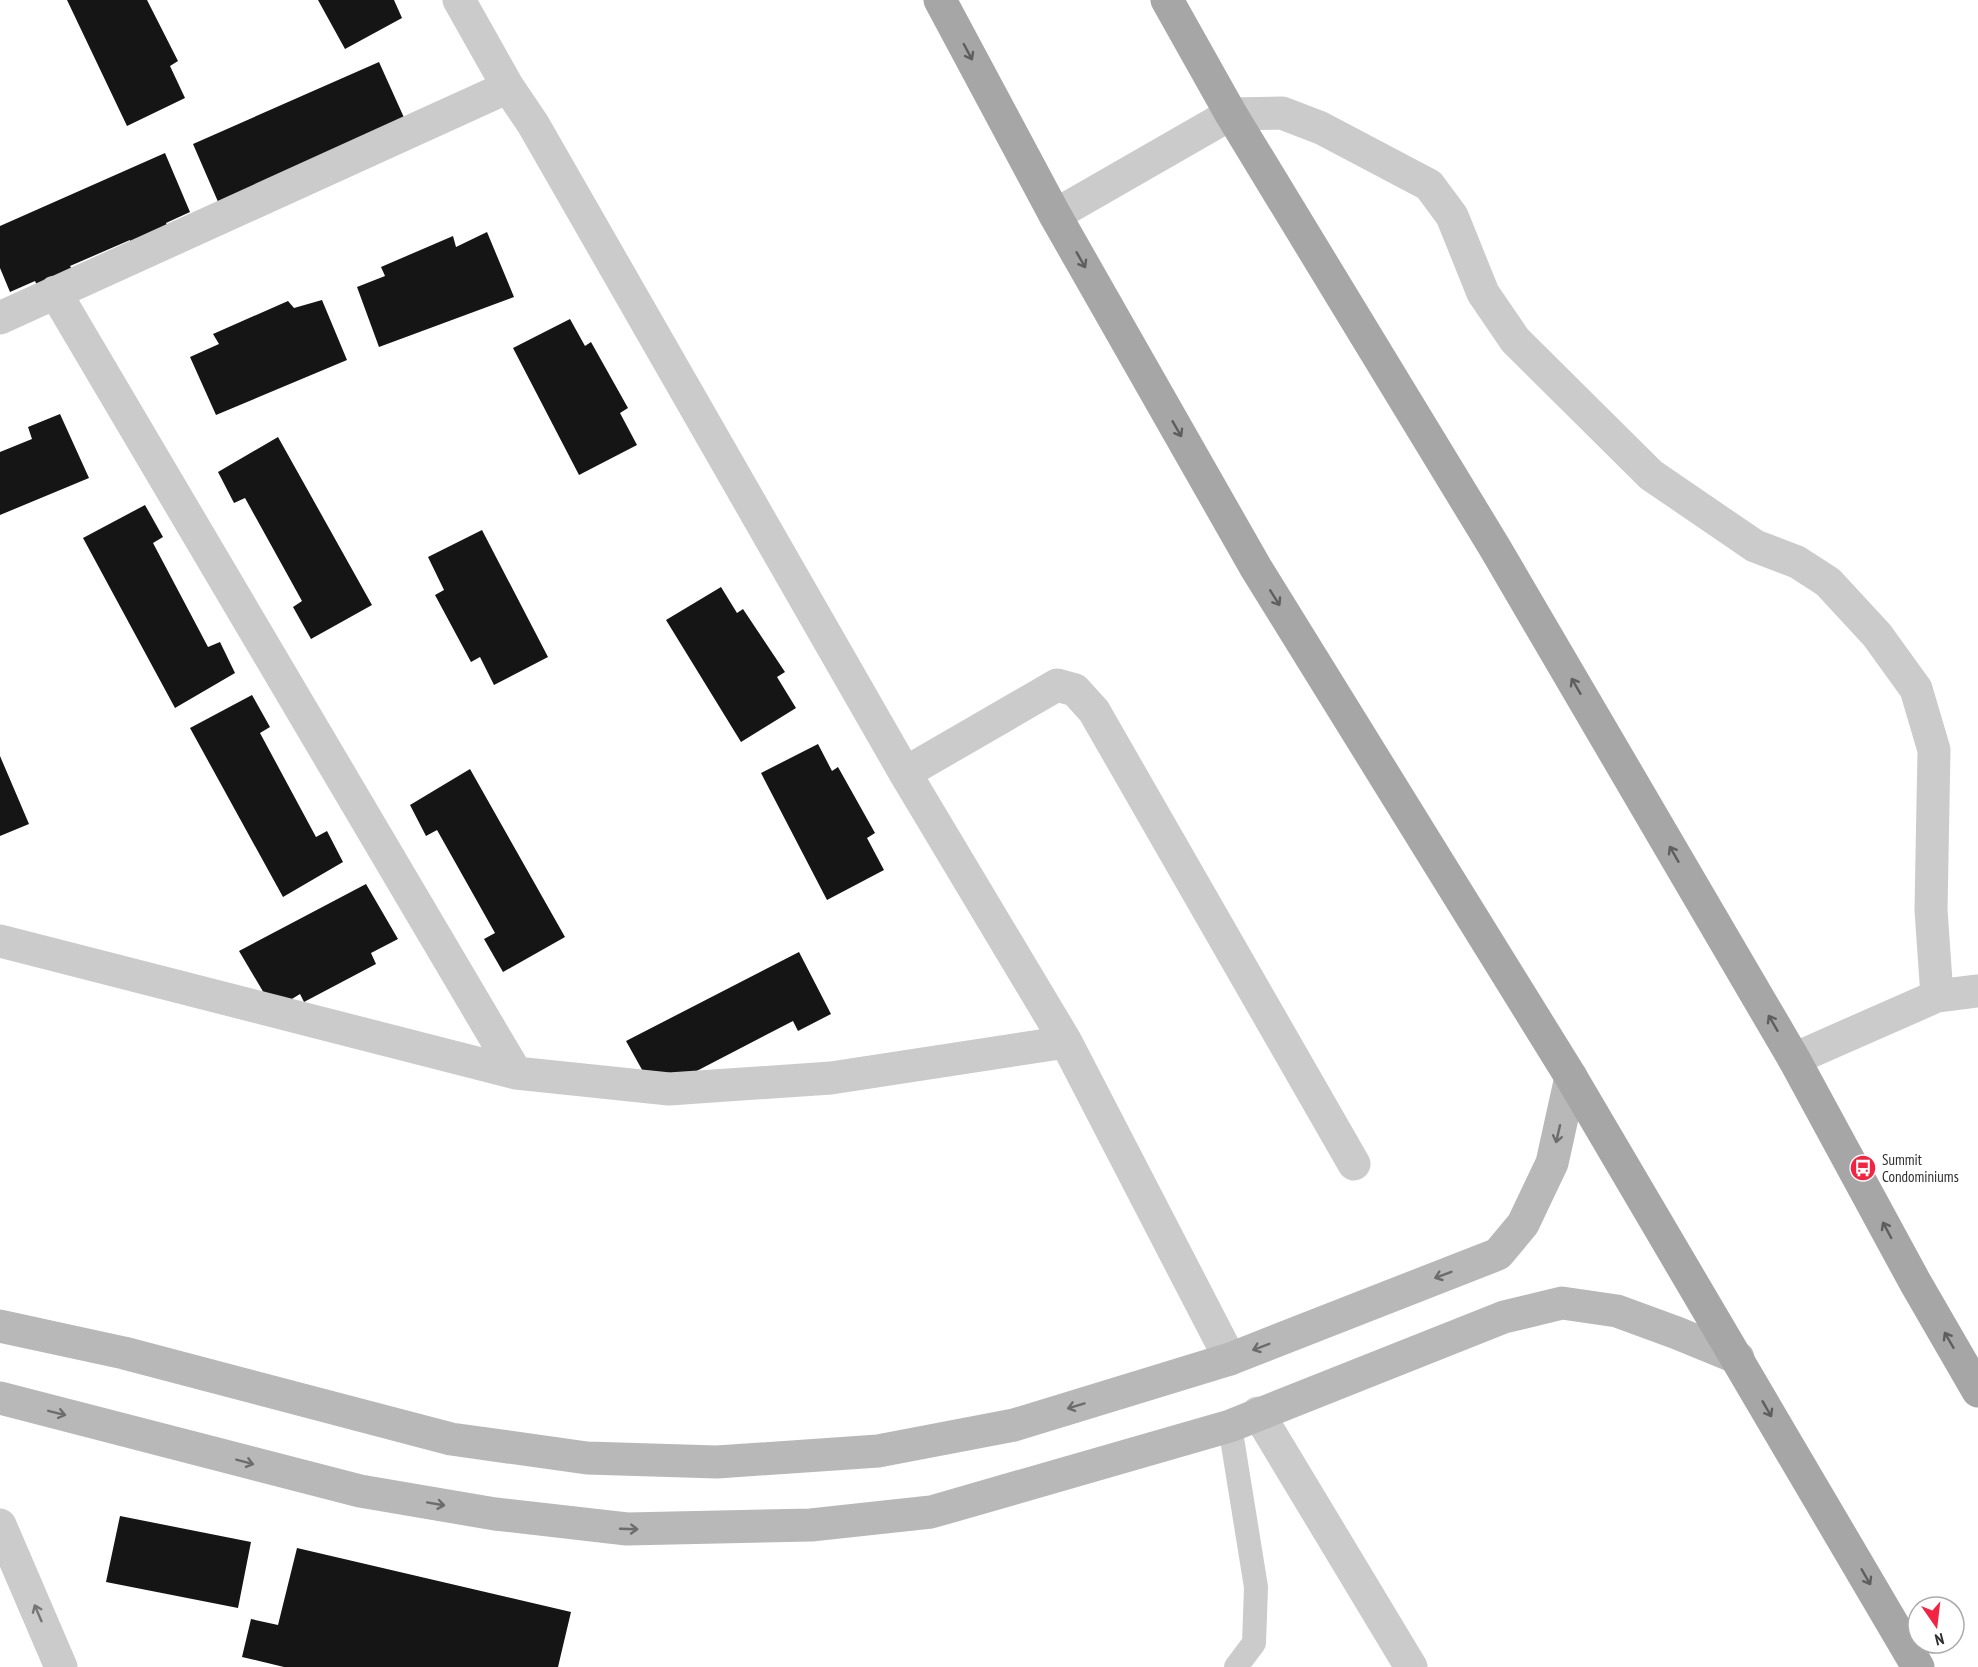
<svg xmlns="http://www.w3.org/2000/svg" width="1978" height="1667" font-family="'PT Sans Narrow',sans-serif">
	<rect width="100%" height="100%" fill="#fff"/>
	<path fill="#151515" d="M67 0H147L178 61 170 66 185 98 127 126Z
		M318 0H394L402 18 345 49Z
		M379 62 406 122 219 204 193 144Z
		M165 153 190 212 166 223 168 228 131 244 130 240 70 266 73 271 38 287 35 281 10 292 0 268V226Z
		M487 232 514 297 379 347 357 287 385 276 381 267 453 236 456 247Z
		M322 300 347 360 216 415 190 357 219 344 213 334 288 301 294 308Z
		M570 319 585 346 591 342 628 408 620 413 637 445 579 475 513 348Z
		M60 414 89 478 0 515V452L32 439 28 427Z
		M278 437 372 605 311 639 293 607 302 601 245 498 234 503 218 472Z
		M145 505 163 537 153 543 208 647 220 642 235 673 175 708 83 538Z
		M482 530 548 657 494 685 480 657 471 662 435 595 444 590 428 557Z
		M721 587 737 613 743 609 785 672 777 677 796 708 741 742 666 620Z
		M252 695 270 727 260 733 316 837 327 831 343 862 283 897 190 728Z
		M818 744 832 771 838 767 875 833 867 838 884 870 827 900 761 773Z
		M0 756 29 824 0 836Z
		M470 769 565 937 503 972 484 939 495 933 437 830 426 836 410 805Z
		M366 884 398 939 371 953 376 964 304 1002 300 994 274 1010 239 951Z
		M799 952 831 1014 798 1031 793 1021 687 1076 660 1102 626 1041Z
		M120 1516 251 1542 238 1608 106 1582Z
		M297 1548 571 1612 558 1667H284L242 1657 251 1619 278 1625Z"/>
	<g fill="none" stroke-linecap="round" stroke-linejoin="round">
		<path stroke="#cbcbcb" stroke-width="24" d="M1230 1426 1256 1587 1254 1643 1236 1667"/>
		<path stroke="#cbcbcb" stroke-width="33" d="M459 0 508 87 533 124 905 773 1066 1042 1230 1359
			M1055 215 1231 114 1282 113 1321 128 1429 185 1452 216 1483 293 1515 340 1651 475 1755 546 1797 562 1828 582 1877 635 1916 689 1934 750 1931 910 1937 996
			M55 292 516 1073
			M0 318 508 87
			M905 773 1057 685 1075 690 1094 711 1354 1164
			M0 941 516 1073 669 1089 831 1078 1066 1042
			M1794 1059 1937 996 1978 991
			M1258 1413 1411 1667
			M0 1525 61 1667"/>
		<path stroke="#b8b8b8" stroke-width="33" d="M0 1326 124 1353 451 1439 587 1458 717 1462 878 1451 1014 1425 1230 1359 1498 1254 1523 1224 1552 1163 1571 1077
			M0 1398 360 1491 495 1514 627 1529 811 1525 931 1512 1230 1426 1504 1317 1562 1303 1617 1311 1677 1333 1738 1358"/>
		<path stroke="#a6a6a6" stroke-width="33" d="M940 0 1055 215 1256 568 1571 1077 1918 1667
			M1167 0 1231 114 1495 548 1794 1059 1915 1282 1978 1391"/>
	</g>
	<defs><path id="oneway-shaft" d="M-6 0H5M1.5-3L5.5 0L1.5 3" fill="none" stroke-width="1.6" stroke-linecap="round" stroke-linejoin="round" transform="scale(1.5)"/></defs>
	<g stroke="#5e5e5e">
		<use href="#oneway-shaft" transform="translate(968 52) rotate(62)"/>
		<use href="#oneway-shaft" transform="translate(1081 260) rotate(60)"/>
		<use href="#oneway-shaft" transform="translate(1177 429) rotate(60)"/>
		<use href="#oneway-shaft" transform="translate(1275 598) rotate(58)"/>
		<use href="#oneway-shaft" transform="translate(1576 686) rotate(-120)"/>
		<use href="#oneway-shaft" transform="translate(1674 854) rotate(-120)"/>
		<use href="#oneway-shaft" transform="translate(1773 1023) rotate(-120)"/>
		<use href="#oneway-shaft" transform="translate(1887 1230) rotate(-118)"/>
		<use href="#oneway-shaft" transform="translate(1949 1340) rotate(-120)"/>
		<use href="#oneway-shaft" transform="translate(1767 1409) rotate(60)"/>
		<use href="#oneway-shaft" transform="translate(1866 1577) rotate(60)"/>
	</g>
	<g stroke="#6c6c6c">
		<use href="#oneway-shaft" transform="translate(1558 1134) rotate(103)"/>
		<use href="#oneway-shaft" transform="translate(1443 1275) rotate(159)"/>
		<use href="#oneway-shaft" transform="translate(1261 1347) rotate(159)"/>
		<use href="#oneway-shaft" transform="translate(1076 1406) rotate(163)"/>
		<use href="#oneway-shaft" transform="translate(57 1413) rotate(14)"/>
		<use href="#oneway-shaft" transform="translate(245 1462) rotate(15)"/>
		<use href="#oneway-shaft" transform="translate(436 1504) rotate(10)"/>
		<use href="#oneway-shaft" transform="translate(629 1529) rotate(2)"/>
	</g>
	<use stroke="#757575" href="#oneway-shaft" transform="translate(38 1613) rotate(-113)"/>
	<defs>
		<symbol id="bus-disc" viewBox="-11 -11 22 22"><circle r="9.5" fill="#f22442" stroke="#fff"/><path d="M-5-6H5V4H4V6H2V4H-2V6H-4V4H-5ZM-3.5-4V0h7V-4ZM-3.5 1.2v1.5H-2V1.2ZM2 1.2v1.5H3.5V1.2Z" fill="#fff"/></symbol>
	</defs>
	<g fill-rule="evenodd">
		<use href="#bus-disc" x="1848" y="1153" width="30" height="30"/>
	</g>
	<g text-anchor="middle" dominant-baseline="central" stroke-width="6" stroke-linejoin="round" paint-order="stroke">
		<g font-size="15" fill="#2e2e2e" stroke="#fff" text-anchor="start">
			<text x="1882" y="1159">Summit<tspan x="1882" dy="17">Condominiums</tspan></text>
		</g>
	</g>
	<g transform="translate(1936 1625) rotate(166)"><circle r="28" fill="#ffffff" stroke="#ababab" stroke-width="1.5"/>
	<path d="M0-4.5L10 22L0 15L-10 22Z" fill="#f22442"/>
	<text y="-9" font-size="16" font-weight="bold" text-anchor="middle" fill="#2e2e2e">N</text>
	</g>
</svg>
